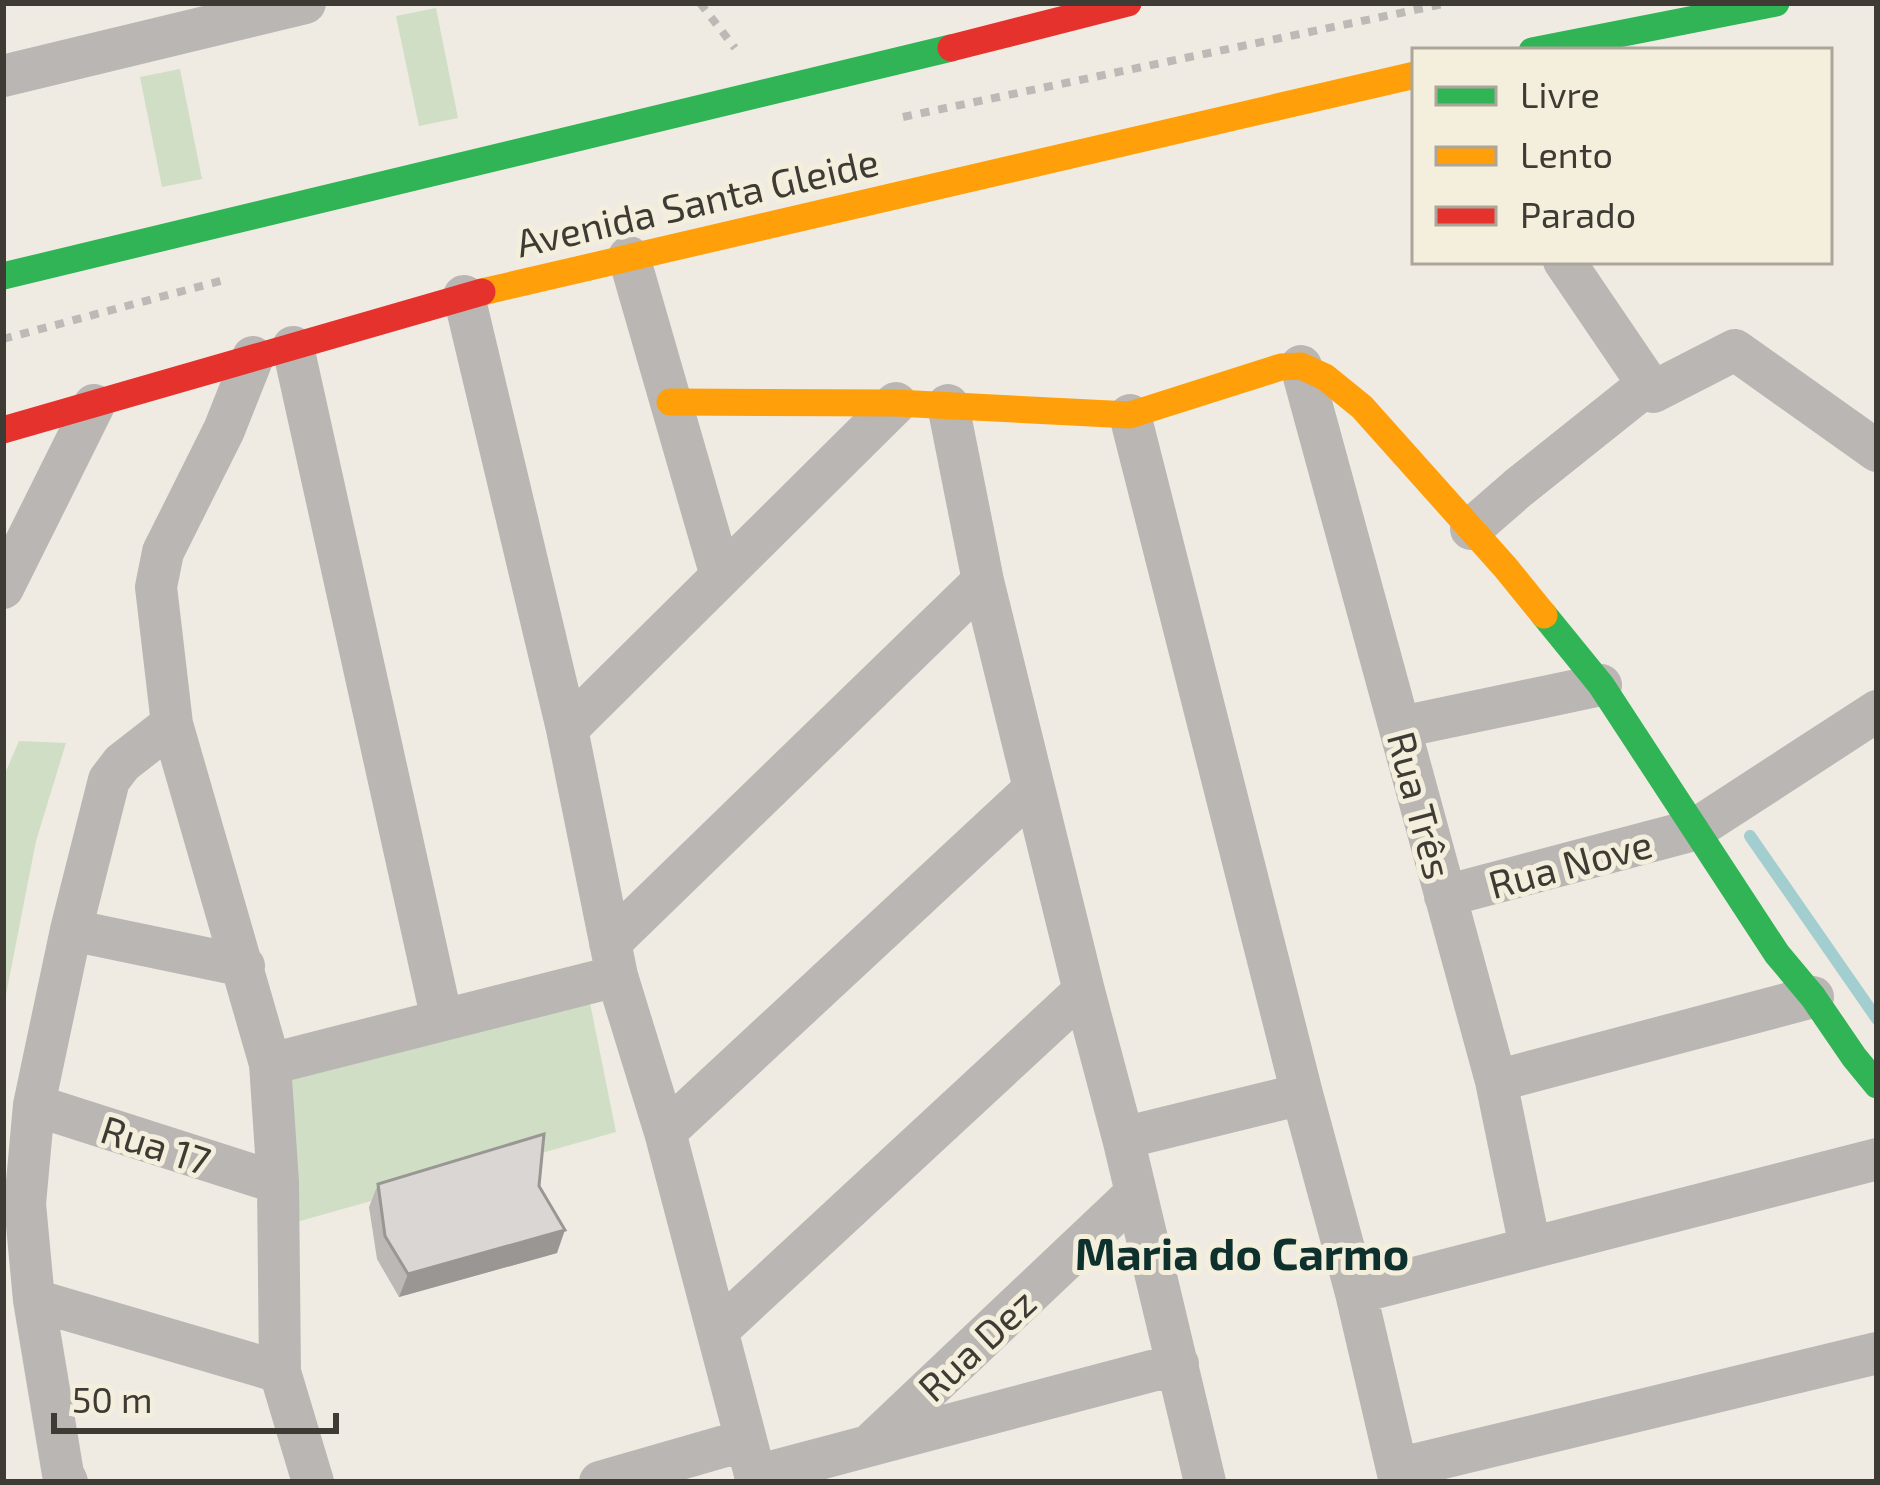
<svg xmlns="http://www.w3.org/2000/svg" width="1880" height="1485" font-family="'Exo 2',sans-serif">
	<rect width="100%" height="100%" fill="#efebe2"/>
	<path fill="#cfdec4" d="M436 8 458 118 419 126 396 16Z
		M180 69 202 179 162 187 140 77Z
		M19 741 66 743 36 841 3 1010V778Z
		M590 1003 616 1132 293 1223 286 1077Z"/>
	<g fill="none" stroke-linecap="round" stroke-linejoin="round">
		<path stroke="#a3ced0" stroke-width="12" d="M1750 836 1877 1019"/>
		<path stroke="#bcb9b6" stroke-width="8" stroke-dasharray="9 9" stroke-linecap="butt" d="M700 3 735 48
			M903 117 1448 3
			M3 339 224 280"/>
		<path stroke="#b9b6b4" stroke-width="42" d="M3 76 305 3
			M629 257 721 576
			M1564 261 1653 392 1735 350 1877 451
			M464 296 567 729 617 976 665 1132 757 1482
			M293 347 442 1020
			M253 357 224 430 163 552 156 587 172 724 270 1064 278 1183 280 1372 313 1482
			M1301 366 1496 1081 1530 1247
			M948 405 983 581 1084 991 1123 1138 1205 1482
			M1130 415 1302 1094 1356 1293 1400 1482
			M1471 529 1518 488 1647 385
			M3 588 94 405
			M1401 727 1601 685
			M567 729 896 403
			M1445 896 1694 830 1877 711
			M71 930 244 966
			M610 943 983 581
			M270 1064 617 976
			M1496 1081 1813 997
			M34 1105 278 1183
			M665 1132 1034 789
			M1123 1138 1302 1094
			M1356 1293 1877 1159
			M34 1300 280 1372
			M718 1330 1084 991
			M874 1441 1135 1194
			M1397 1469 1877 1353
			M755 1476 1178 1364
			M67 1482 63 1474 34 1300 25 1204 34 1105 71 930 109 780 122 763 172 724
			M600 1482 746 1440"/>
		<path stroke="#30b455" stroke-width="27" d="M1532 51 1776 3
			M3 276 951 48
			M1544 615 1601 685 1777 954 1813 997 1854 1057 1877 1085"/>
		<path stroke="#ff9f0a" stroke-width="27" d="M482 292 1415 75
			M670 402 896 403 1130 415 1281 367 1301 366 1325 377 1362 407 1505 567 1544 615"/>
		<path stroke="#e5322d" stroke-width="27" d="M951 48 1128 3
			M3 430 482 292"/>
	</g>
	<path fill="#bbb8b6" d="M378 1184 557 1253 399 1297 377 1259 369 1207Z"/>
	<path fill="#999694" d="M565 1230 557 1253 399 1297 408 1274Z"/>
	<path fill="#dad6d4" stroke="#999694" stroke-width="3" d="M544 1134 539 1186 565 1230 408 1274 385 1236 378 1184Z"/>
	<g text-anchor="middle" dominant-baseline="central" stroke-width="10" stroke-linejoin="round" paint-order="stroke">
		<g font-size="39" fill="#3d3b34" stroke="#f4eedd">
			<text transform="translate(697 201) rotate(-13)">Avenida Santa Gleide</text>
			<text transform="translate(1421 805) rotate(75)">Rua Três</text>
			<text transform="translate(1570 863) rotate(-15)">Rua Nove</text>
			<text transform="translate(156 1144) rotate(18)">Rua 17</text>
			<text transform="translate(976 1344) rotate(-43)">Rua Dez</text>
		</g>
		<g font-size="45" font-weight="bold" fill="#0e312d" stroke="#f4eedd">
			<text x="1242" y="1252">Maria do Carmo</text>
		</g>
	</g>
	<rect width="1880" height="1485" fill="none" stroke="#3d3b34" stroke-width="12"/>
	<rect x="1412" y="48" width="420" height="216" fill="#f4eedd" stroke="#aba699" stroke-width="3"/>
	<rect x="1436" y="87" width="60" height="18" fill="#30b455" stroke="#aba699" stroke-width="3"/>
	<text x="1520" y="108" font-size="36" fill="#3d3b34">Livre</text>
	<rect x="1436" y="147" width="60" height="18" fill="#ff9f0a" stroke="#aba699" stroke-width="3"/>
	<text x="1520" y="168" font-size="36" fill="#3d3b34">Lento</text>
	<rect x="1436" y="207" width="60" height="18" fill="#e5322d" stroke="#aba699" stroke-width="3"/>
	<text x="1520" y="228" font-size="36" fill="#3d3b34">Parado</text>
	<path d="M54 1413v18h282v-18" fill="none" stroke="#3d3b34" stroke-width="6"/>
	<text x="72" y="1413" font-size="36" fill="#3d3b34" stroke="#f4eedd" stroke-width="9" paint-order="stroke">50 m</text>
</svg>
